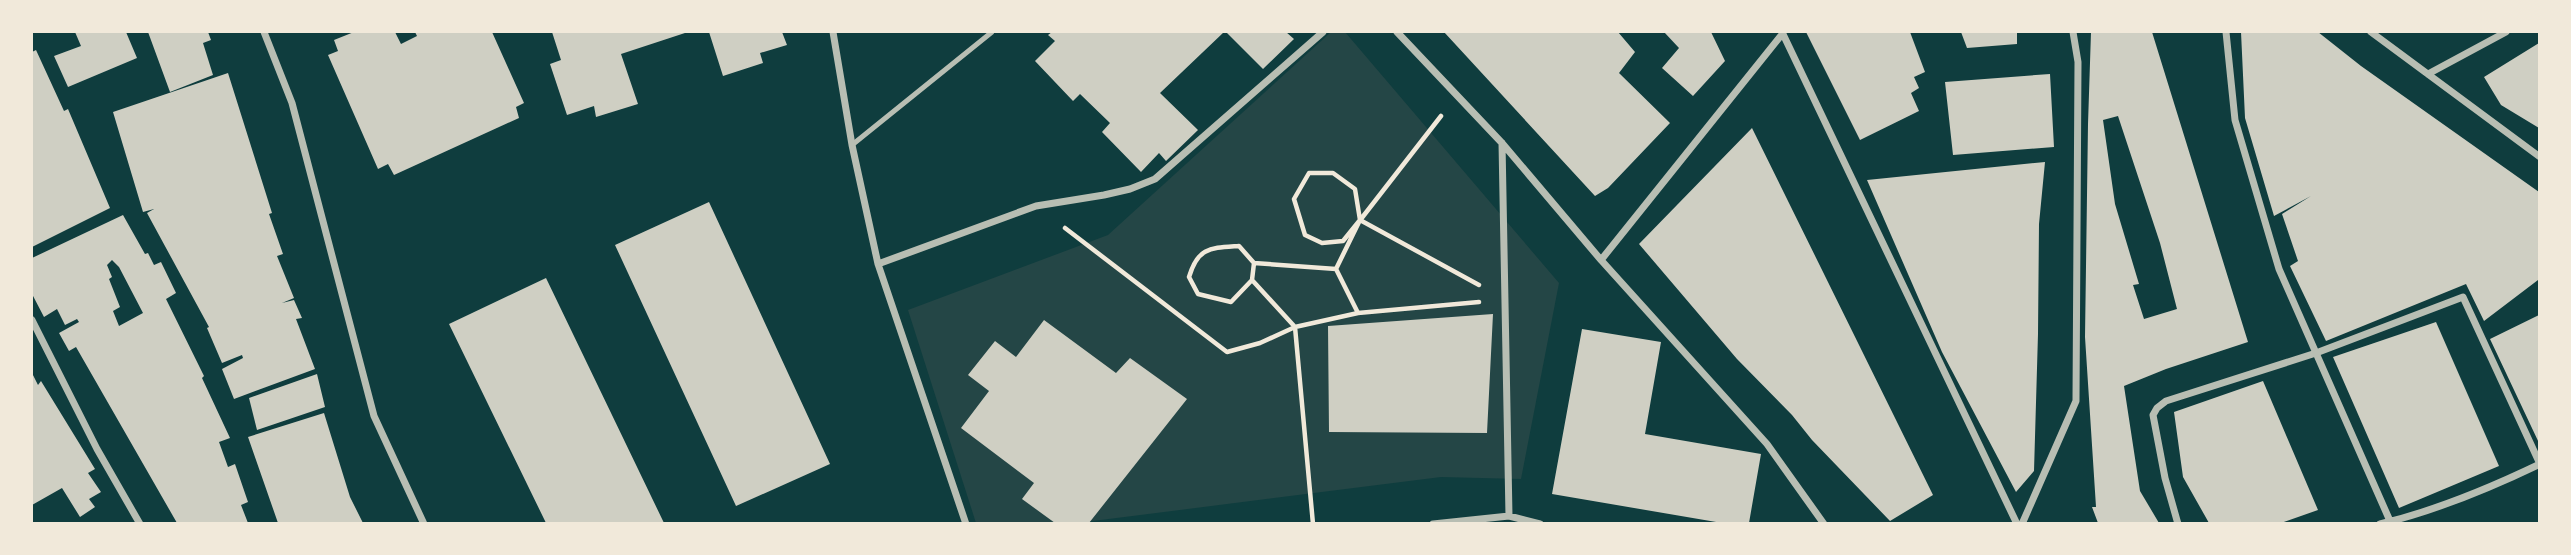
<svg xmlns="http://www.w3.org/2000/svg" width="2571" height="555" font-family="Mulish,sans-serif">
	<rect width="100%" height="100%" fill="#0f3d3e"/>
	<path fill="#244646" d="M1331 32H1345L1559 283 1521 479 1441 477 1069 524 976 523 908 310 1108 235Z"/>
	<path fill="#cfcfc3" fill-rule="evenodd" d="M75 32H126L137 58 68 87 54 56 81 46Z
		M148 32H208L211 40 203 43 213 75 170 92Z
		M354 32H395L401 44 417 36 415 32H492L524 103 516 107 519 118 394 175 388 164 378 169 328 55 338 51 334 40Z
		M552 32H688L621 54 638 104 596 117 594 106 567 115 550 64 561 60Z
		M709 32H782L787 45 760 53 763 63 723 76Z
		M1052 32H1224L1160 93 1198 130 1166 161 1159 153 1141 172 1102 132 1110 123 1080 94 1073 101 1035 61 1055 41 1048 35Z
		M1226 32H1286L1294 39 1263 69Z
		M1444 32H1618L1635 52 1619 73 1670 123 1608 188 1595 196Z
		M1664 32H1711L1725 61 1693 96 1662 68 1679 48Z
		M1806 32H1910L1925 72 1914 77 1919 88 1911 93 1919 111 1860 140Z
		M1961 32H2017V44L1967 48Z
		M2091 32H2152L2248 342 2166 369 2124 386 2140 491 2159 523H2098L2092 507H2096L2085 337 2088 124ZM2118 116 2160 243 2177 309 2144 319 2133 285 2139 284 2115 204 2103 120Z
		M2241 32H2318L2361 66 2539 192V281L2538 280 2484 321 2466 284 2326 341 2290 266 2298 261 2282 214 2311 196 2274 216 2245 118Z
		M2539 43V128L2501 105 2484 77Z
		M36 50 64 111 68 109 110 208 32 247V52Z
		M228 73 272 213 269 214 283 254 277 256 294 298 282 303 294 300 302 318 296 319 315 369 234 399 222 369 243 358 242 355 222 363 207 328 209 327 147 213 154 209 143 212 113 112Z
		M2050 74 2054 147 1953 155 1945 82Z
		M1752 128 1933 495 1890 521 1812 440 1792 415 1737 359 1639 244Z
		M2045 162 2039 224 2038 334 2034 471 2016 492 1942 352 1867 180Z
		M709 202 830 464 736 506 615 245Z
		M123 215 145 254 148 253 154 265 161 262 176 293 166 299 204 376 202 378 230 438 219 442 228 467 235 464 248 502 241 505 248 523H177L76 347 69 351 59 333 79 322 77 319 65 325 57 309 44 317 32 294V258ZM112 260 119 267 143 313 119 326 113 311 120 307 109 279 112 277 107 265Z
		M546 278 664 523H546L449 324Z
		M1493 314 1487 433 1329 432 1328 326Z
		M2539 315V443L2490 339Z
		M1044 320 1116 373 1130 358 1187 399 1089 523H1055L1022 499 1034 483 961 428 989 391 968 375 995 341 1016 357Z
		M2436 322 2499 466 2399 508 2333 357Z
		M1582 329 1661 342 1645 434 1761 454 1749 523H1722L1552 494Z
		M32 373 38 385 41 381 95 469 88 473 101 492 89 499 95 507 80 517 62 488 32 505Z
		M317 374 325 407 257 430 249 398Z
		M2263 381 2318 510 2281 523H2209L2183 477 2174 412Z
		M324 413 350 497 363 523H278L248 437Z"/>
	<g fill="none" stroke-linecap="round" stroke-linejoin="round">
		<path stroke="#f1e9da" stroke-width="4.5" d="M1361 219 1441 116
			M1065 228 1227 352 1260 343 1295 327 1358 313 1336 269 1254 263
			M1336 269 1360 220 1355 189 1333 173H1309L1294 199 1305 235 1322 243 1343 241 1360 220 1479 285
			M1252 280 1231 302 1198 294 1189 277C1198 247 1210 248 1239 246L1254 263 1252 280 1295 327 1313 524
			M1358 313 1479 302"/>
		<path stroke="#b8beb3" stroke-width="5" d="M852 145 992 32"/>
		<path stroke="#b8beb3" stroke-width="7" d="M264 32 292 103 374 416 424 524
			M833 32 852 145 878 264 966 524
			M1397 32 1502 143 1601 260 1767 444 1824 524
			M1782 32 2017 524
			M2226 32 2235 120 2279 269 2390 521
			M2371 32 2540 157
			M2428 74 2506 32
			M1502 143 1509 516
			M1601 260 1783 33
			M878 264 1036 206 1104 195 1130 189 1155 179 1323 32
			M32 320 97 449 140 524
			M1433 524 1509 516 1540 524
			M2022 524 2076 401 2078 62 2073 32
			M2178 524 2165 478 2153 415 2157 408 2166 401 2316 353 2463 297 2540 464
			M2380 524C2435 511 2488 489 2540 464"/>
	</g>
	<rect width="2571" height="555" fill="none" stroke="#f1e9da" stroke-width="66"/>
</svg>
